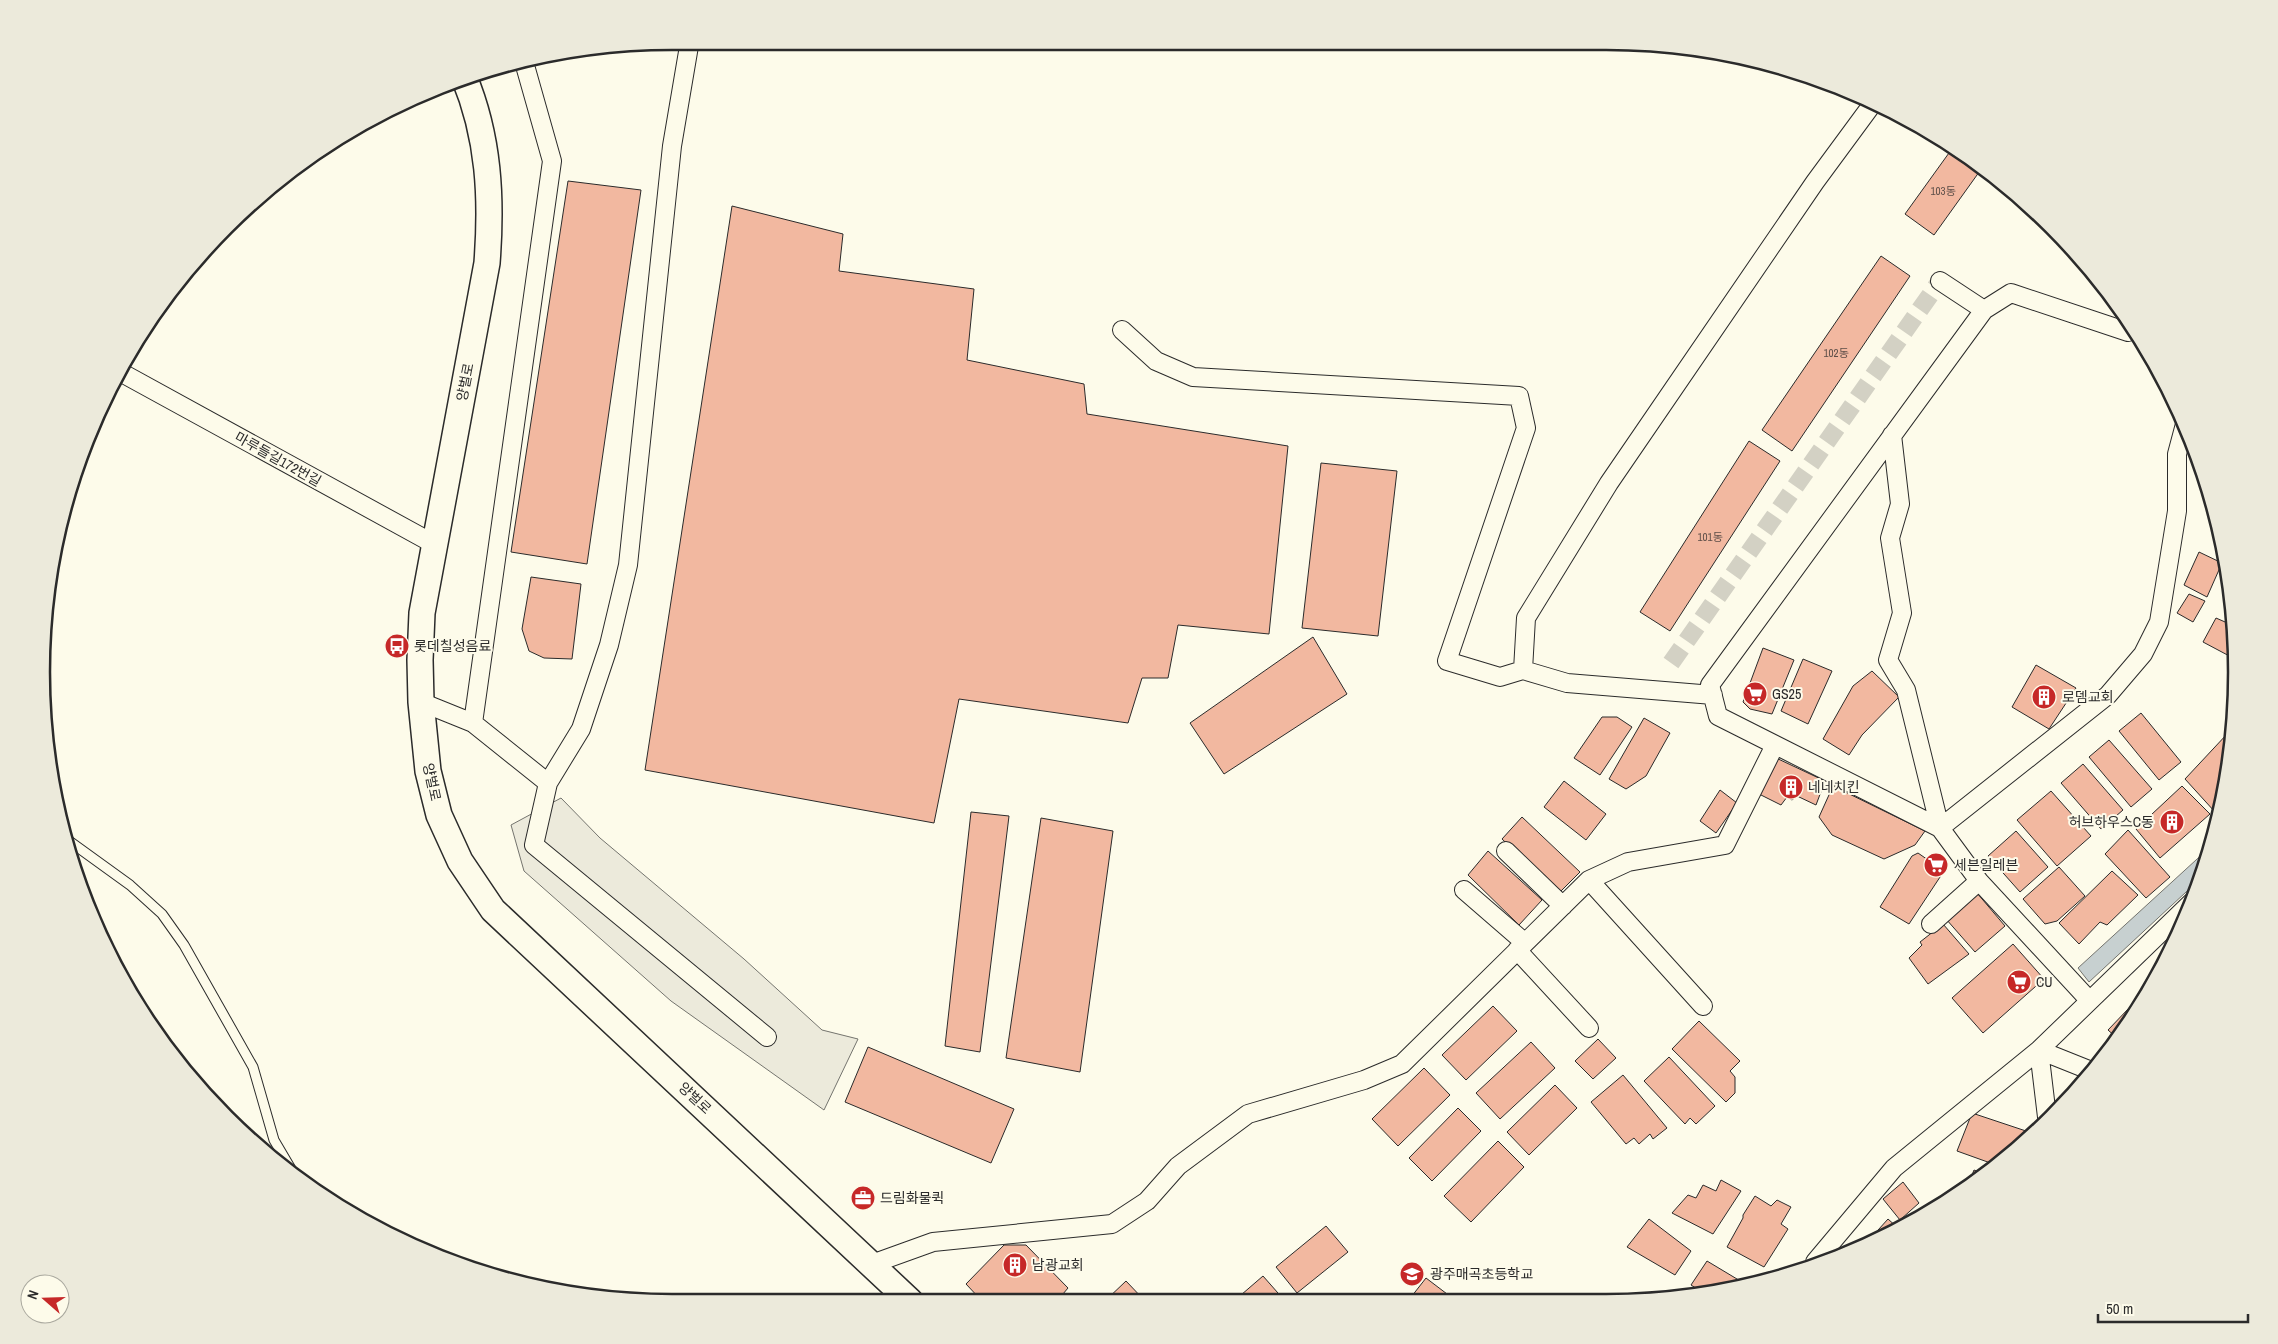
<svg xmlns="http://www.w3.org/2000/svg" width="2278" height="1344" font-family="'Archivo Narrow','Noto Sans KR',sans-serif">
	<rect width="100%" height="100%" fill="#fdfbea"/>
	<path fill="#eceadb" stroke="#74746e" d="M561 798 600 838 744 959 822 1030 858 1039 824 1110 671 1001 524 871 511 825Z"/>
	<path fill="#c7d0d0" stroke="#74746e" d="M2208 849 2199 880 2089 982 2078 968Z"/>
	<path fill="#f2b8a0" stroke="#2b2b2b" d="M1954 146 1982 168 1934 235 1905 214Z
		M568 181 641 190 587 564 511 552Z
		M732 206 843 234 839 271 974 289 967 360 1084 384 1087 414 1288 446 1269 634 1178 625 1168 678H1142L1128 723 959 699 934 823 645 770Z
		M1881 256 1910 276 1792 451 1762 430Z
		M1749 441 1780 461 1670 631 1640 612Z
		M1321 463 1397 471 1378 636 1302 628Z
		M2199 552 2222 563 2207 597 2184 585Z
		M531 577 581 584 572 659 544 658 529 651 522 629Z
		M2189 594 2205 601 2193 622 2177 613Z
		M2216 618 2232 625 2235 659 2203 642Z
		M1313 637 1347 694 1224 774 1190 723Z
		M1763 648 1794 660 1772 714 1750 709 1743 702Z
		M1803 659 1832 671 1808 724 1781 711Z
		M2036 665 2076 688 2049 729 2012 707Z
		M1872 671 1899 697 1862 735 1849 755 1823 739 1853 686Z
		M2141 713 2181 762 2159 780 2119 731Z
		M1602 717H1617L1632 727 1600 775 1574 758Z
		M1644 718 1670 733 1646 776 1626 789 1609 779Z
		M2228 733 2230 736 2225 795 2222 804 2215 812 2185 779Z
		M2109 740 2152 789 2131 807 2089 757Z
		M1774 757 1825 781 1816 805 1797 796 1792 800 1787 797 1781 805 1757 793Z
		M2083 764 2123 810 2101 829 2061 783Z
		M1564 781 1606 814 1586 840 1544 807Z
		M1833 786 1925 831 1915 845 1884 859 1832 835 1819 817Z
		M2182 786 2210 814 2160 858 2136 829Z
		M1720 790 1737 803 1716 833 1700 821Z
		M2051 791 2091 836 2057 866 2017 820Z
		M971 812 1009 816 980 1052 945 1046Z
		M1522 817 1580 872 1559 893 1502 839Z
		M1041 818 1113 831 1080 1072 1006 1058Z
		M2128 830 2170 877 2146 898 2105 854Z
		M2016 831 2048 867 2020 892 1988 856Z
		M1488 851 1542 900 1519 925 1468 875Z
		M1918 853 1944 871 1909 924 1880 907 1912 856Z
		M2059 867 2085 896 2057 921 2045 924 2023 899Z
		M2112 871 2138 895 2107 925 2100 922 2079 944 2059 923Z
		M1977 893 2005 926 1975 952 1946 919Z
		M1943 924 1969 954 1928 984 1909 958 1922 945 1920 942Z
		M2013 944 2044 979 1983 1033 1952 998Z
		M1493 1006 1517 1031 1466 1080 1442 1055Z
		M2129 1008 2135 1014 2117 1038 2108 1030Z
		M1699 1021 1740 1061 1730 1071 1735 1077V1093L1726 1102 1672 1049Z
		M1598 1039 1616 1058 1593 1079 1575 1061Z
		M1531 1042 1555 1068 1500 1119 1476 1093Z
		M868 1047 1014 1109 991 1163 845 1102Z
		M1669 1057 1715 1106 1696 1124 1690 1118 1685 1124 1644 1081Z
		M1424 1068 1450 1095 1398 1146 1372 1119Z
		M1623 1075 1667 1128 1653 1139 1650 1134 1639 1144 1634 1138 1626 1144 1591 1102Z
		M1555 1085 1577 1108 1529 1155 1507 1132Z
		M1458 1108 1481 1131 1432 1181 1409 1158Z
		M1972 1113 2026 1131 2020 1148 1996 1165 1957 1151Z
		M1498 1141 1524 1167 1471 1222 1444 1196Z
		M1974 1170 1984 1174 1968 1185Z
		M1721 1180 1741 1191 1713 1234 1672 1213 1688 1195 1696 1198 1703 1185 1716 1191Z
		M1903 1182 1919 1203 1900 1220 1883 1199Z
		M1755 1196 1771 1206 1777 1200 1791 1207 1781 1224 1788 1229 1764 1267 1727 1247 1743 1218V1215Z
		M1649 1219 1691 1251 1675 1275 1627 1247Z
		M1888 1219 1898 1228 1869 1240Z
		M1326 1226 1348 1252 1297 1293 1276 1267Z
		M1004 1245H1026L1068 1288 1057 1301H982L966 1284Z
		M1707 1261 1747 1285 1702 1292 1691 1285Z
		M1263 1276 1285 1301H1234Z
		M1426 1278 1451 1297 1448 1301H1408Z
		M1126 1281 1145 1301H1105Z"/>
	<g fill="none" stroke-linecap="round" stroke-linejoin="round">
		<path stroke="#d3d1c4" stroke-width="18" stroke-dasharray="18 9" stroke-linecap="butt" d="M1671 663 1940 281"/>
		<defs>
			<path id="lane" d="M65 838 130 885 162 914 184 945 253 1067 274 1140 294 1174"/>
			<path id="street" d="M1940 281 1984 310 1710 685 1718 716 1940 828 1979 881 2089 1000
				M1984 310 2011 293 2128 332 2132 325
				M1122 330 1156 361 1193 377 1519 396 1526 428 1447 661 1500 677 1523 670
				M122 373 434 544
				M1892 435 1900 504 1890 538 1902 613 1888 660 1906 690 1940 828 2108 695 2143 654 2159 622 2177 511V454L2185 424
				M1713 695 1567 683 1523 670 1526 618 1609 483 1815 182 1871 106
				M421 702 473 723 548 783 581 729 609 645 628 565 672 146 689 46
				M473 723 552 161 524 62
				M548 783 534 845 767 1037
				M1506 851 1563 906
				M1589 880 1703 1006
				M1464 890 1524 942
				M1931 924 1979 881
				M1517 950 1589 1028
				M2047 1117 2039 1050 2192 902
				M1815 1262 1894 1168 2039 1050 2089 1070
				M872 1264 933 1242 1112 1224 1147 1201 1178 1166 1248 1114 1364 1080 1402 1064 1589 880 1628 862 1725 845 1775 745"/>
			<path id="secondary" d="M464 77C489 137 492 198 487 263L422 613 420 660 421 702 428 771 439 815 460 861 493 910 910 1301"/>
		</defs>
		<use href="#lane" stroke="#2b2b2b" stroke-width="11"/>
		<use href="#street" stroke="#2b2b2b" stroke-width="20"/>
		<use href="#secondary" stroke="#2b2b2b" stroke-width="28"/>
		<use href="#lane" stroke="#fdfbea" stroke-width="9"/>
		<use href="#street" stroke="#fdfbea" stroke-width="18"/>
		<use href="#secondary" stroke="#fdfbea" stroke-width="25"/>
	</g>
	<defs>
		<symbol id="bus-disc" viewBox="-11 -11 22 22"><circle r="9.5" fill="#c62828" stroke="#fdfbea"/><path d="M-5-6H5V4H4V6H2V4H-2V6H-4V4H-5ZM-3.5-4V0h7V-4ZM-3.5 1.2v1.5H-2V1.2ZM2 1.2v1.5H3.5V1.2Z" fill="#fff"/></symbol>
		<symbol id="supermarket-disc" viewBox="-11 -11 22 22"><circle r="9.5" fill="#c62828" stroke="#fdfbea"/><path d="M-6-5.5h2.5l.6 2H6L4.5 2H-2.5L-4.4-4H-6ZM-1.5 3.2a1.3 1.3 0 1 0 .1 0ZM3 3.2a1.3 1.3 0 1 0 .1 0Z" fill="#fff"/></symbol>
		<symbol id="building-disc" viewBox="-11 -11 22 22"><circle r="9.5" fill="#c62828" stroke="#fdfbea"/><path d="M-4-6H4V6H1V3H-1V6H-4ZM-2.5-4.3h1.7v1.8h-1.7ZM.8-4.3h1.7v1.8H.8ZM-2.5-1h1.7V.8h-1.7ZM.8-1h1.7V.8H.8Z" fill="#fff"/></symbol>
		<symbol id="office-disc" viewBox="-11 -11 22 22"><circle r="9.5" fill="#c62828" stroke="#fdfbea"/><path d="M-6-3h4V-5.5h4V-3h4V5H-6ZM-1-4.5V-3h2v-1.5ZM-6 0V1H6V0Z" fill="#fff"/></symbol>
		<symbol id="school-disc" viewBox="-11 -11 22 22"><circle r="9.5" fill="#c62828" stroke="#fdfbea"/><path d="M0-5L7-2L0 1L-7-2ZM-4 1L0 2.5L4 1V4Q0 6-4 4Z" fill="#fff"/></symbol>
	</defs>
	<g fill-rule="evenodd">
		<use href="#bus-disc" x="383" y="632" width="28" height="28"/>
		<use href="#supermarket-disc" x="1741" y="680" width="28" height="28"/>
		<use href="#building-disc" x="2030" y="683" width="28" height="28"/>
		<use href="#building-disc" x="1777" y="773" width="28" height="28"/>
		<use href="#building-disc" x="2158" y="808" width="28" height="28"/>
		<use href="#supermarket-disc" x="1922" y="851" width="28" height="28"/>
		<use href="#supermarket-disc" x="2005" y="968" width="28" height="28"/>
		<use href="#office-disc" x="849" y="1184" width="28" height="28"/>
		<use href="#building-disc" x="1001" y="1251" width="28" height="28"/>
		<use href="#school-disc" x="1398" y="1260" width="28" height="28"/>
	</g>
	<g text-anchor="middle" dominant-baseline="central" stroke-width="4" stroke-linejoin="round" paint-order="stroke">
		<g font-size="11" fill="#5d4e48">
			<text x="1943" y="191">103동</text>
			<text x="1836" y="353">102동</text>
			<text x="1710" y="537">101동</text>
		</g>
		<g font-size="14" fill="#2b2b2b" stroke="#fdfbea">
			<text transform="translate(465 382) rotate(-79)">양벌로</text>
			<text transform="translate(278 459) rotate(29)">마루들길172번길</text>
			<text transform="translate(432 782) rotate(78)">양벌로</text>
			<text transform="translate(695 1098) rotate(43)">양벌로</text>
		</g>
		<g font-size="14" fill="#2b2b2b" stroke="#fdfbea" text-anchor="start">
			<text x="414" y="646">롯데칠성음료</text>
			<text x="1772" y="694">GS25</text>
			<text x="2062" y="697">로뎀교회</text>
			<text x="1808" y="787">네네치킨</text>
			<text x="2154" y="822" text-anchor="end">허브하우스C동</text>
			<text x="1954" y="865">세븐일레븐</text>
			<text x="2036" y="982">CU</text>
			<text x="880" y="1198">드림화물퀵</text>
			<text x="1032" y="1265">남광교회</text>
			<text x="1430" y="1274">광주매곡초등학교</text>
		</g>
	</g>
	<path d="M0 0H2278V1344H0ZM672 50H1606A622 622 0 0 1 2228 672V672A622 622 0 0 1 1606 1294H672A622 622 0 0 1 50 672V672A622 622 0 0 1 672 50Z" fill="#eceadb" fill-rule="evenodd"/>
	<path fill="none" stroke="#2b2b2b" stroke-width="2.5" d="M672 50H1606A622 622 0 0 1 2228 672V672A622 622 0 0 1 1606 1294H672A622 622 0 0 1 50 672V672A622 622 0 0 1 672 50Z"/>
	<g transform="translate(45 1299) rotate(290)"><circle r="24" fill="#fdfbea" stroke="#a9a89e"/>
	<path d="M0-4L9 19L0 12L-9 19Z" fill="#c62828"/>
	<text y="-8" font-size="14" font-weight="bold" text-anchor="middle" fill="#2b2b2b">N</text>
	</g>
	<path d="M2098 1314v8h150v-8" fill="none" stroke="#2b2b2b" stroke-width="2.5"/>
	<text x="2106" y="1314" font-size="15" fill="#2b2b2b" stroke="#fdfbea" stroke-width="4" paint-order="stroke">50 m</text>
</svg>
